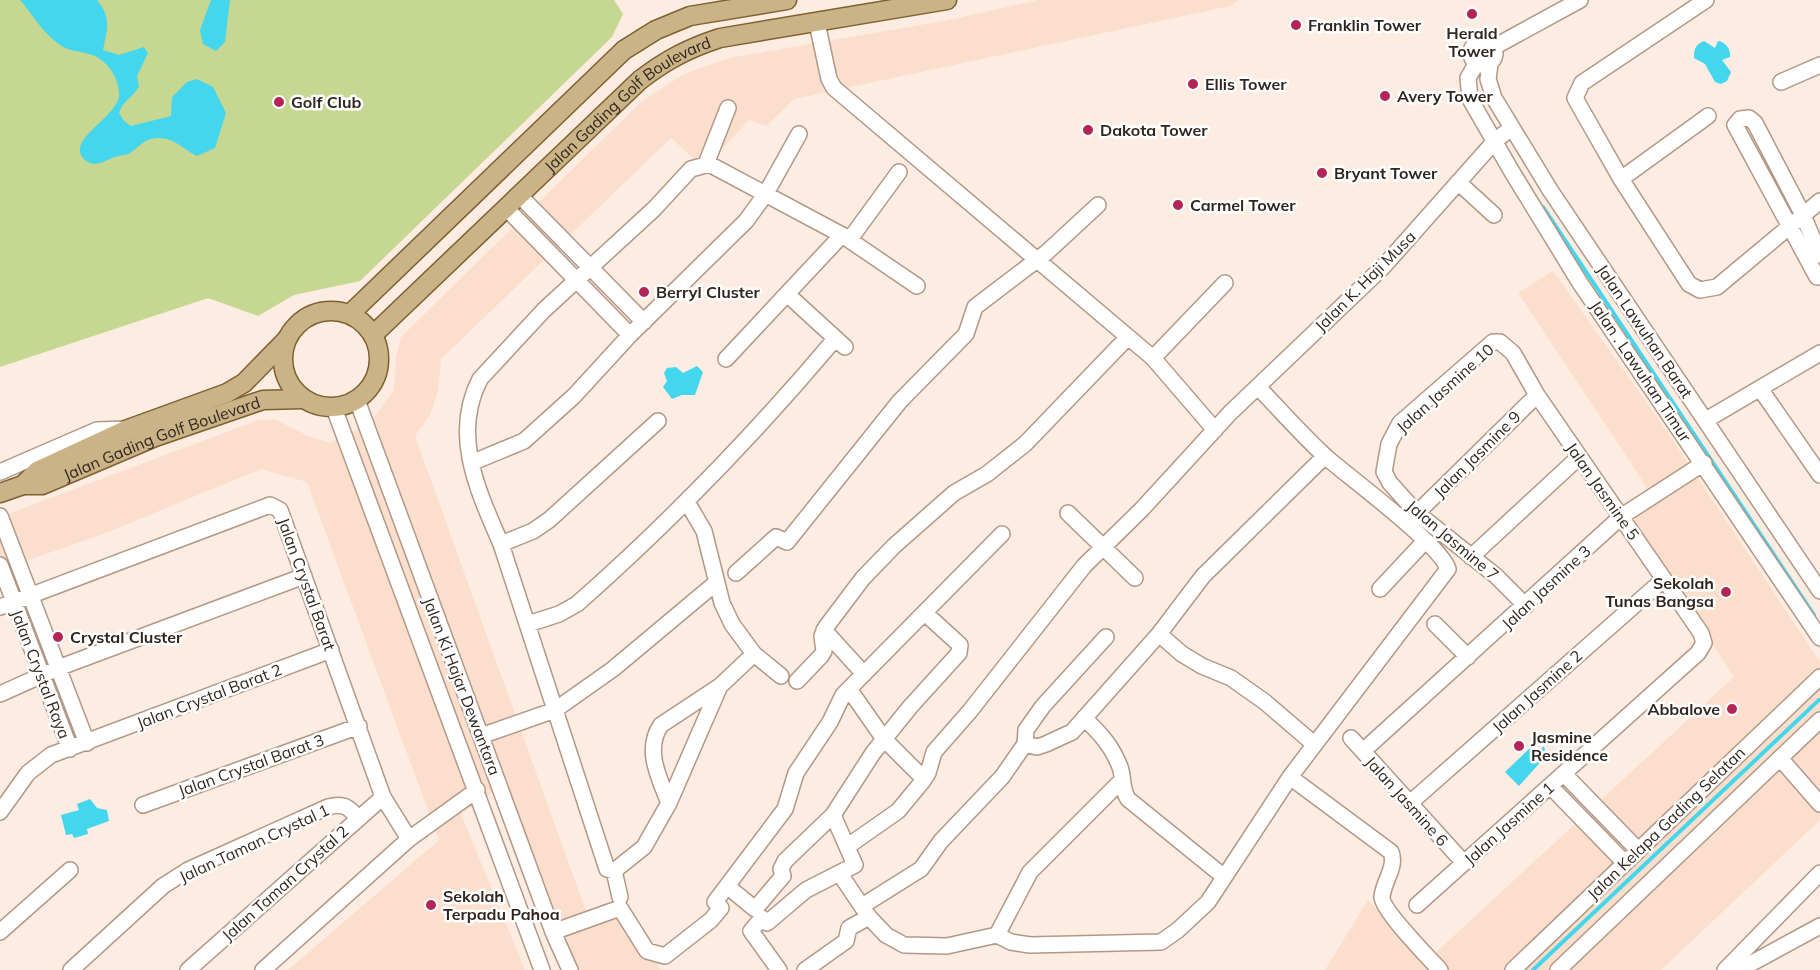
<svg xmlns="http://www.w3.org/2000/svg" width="1820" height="970" font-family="Mulish,sans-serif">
	<rect width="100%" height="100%" fill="#fdece1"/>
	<path fill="#fbdecc" d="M1038 0H1239L1230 6 794 99 766 126 749 120 704 168 671 138 441 359 438 391 430 415 415 436 587 914 552 926 500 787 461 814 525 970H288L439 840 307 482 261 469 103 534 0 570V517L259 420H276L306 435 330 443 370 423 394 390 396 357 401 337 641 102 684 74 729 58 944 21Z
		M1553 271 1666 430 1820 662V820L1661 970H1446L1432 956 1734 677 1633 522 1652 495 1518 293Z
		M1368 900 1435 970H1325Z
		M611 915H619L661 970H574L556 940Z"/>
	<path fill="#c6d791" d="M0 0H614L623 14 612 37 360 281 294 295 258 316 208 298 0 367Z"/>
	<path fill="#43d6ec" d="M20 0H97C112 18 107 30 103 50L119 55 144 47 148 53 137 76 139 86C133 98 124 99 119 113L124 121 131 126 171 116 172 97 187 82 197 79 213 87 226 113 215 148 197 156C183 149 174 137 157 138 145 138 139 147 130 153 124 156 118 155 112 158 102 162 93 169 83 158 67 139 117 117 119 96 120 78 106 58 89 54 75 50 69 52 56 42 41 30 32 14 20 0Z
		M211 0H230L225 42 216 51 203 44 200 30Z
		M1704 41 1715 48 1718 41C1726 42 1731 50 1730 57L1722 60 1731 72 1727 81 1721 84 1715 82 1705 64 1694 58C1694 49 1695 45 1704 41Z
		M697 366 703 372 695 395H682L672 399 663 387 667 381 664 373 667 368 676 367 683 373Z
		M1544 746 1546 756 1519 786 1505 772 1531 747 1537 753Z
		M90 799 97 808 107 810 109 821 87 829 88 834 74 838 72 834 66 835 61 815 79 810 77 804Z"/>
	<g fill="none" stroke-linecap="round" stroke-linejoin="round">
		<path stroke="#43d6ec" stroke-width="4" d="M1543 207 1814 615
			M1533 970 1819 700"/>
		<defs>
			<path id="minor" d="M1706 0 1582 83 1575 98 1580 107 1621 179 1689 284 1700 290 1717 287 1820 201
				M817 23 829 79 834 88 1153 358 1215 430
				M1471 53a12 12 0 1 1 24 0a12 12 0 1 1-24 0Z
				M1494 47 1580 0
				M1476 64 1468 78 1470 99 1512 172 1580 283 1820 638
				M1490 64 1488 79 1494 98 1550 190 1820 591
				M1781 82 1820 65
				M706 164 728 108
				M1621 179 1708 116
				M1458 182 1494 215
				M520 196 644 322
				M507 209 630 335
				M850 239 899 172
				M1817 277 1735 125 1740 119 1749 118 1755 123 1802 213 1820 255
				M788 295 845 347
				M1153 358 1225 283
				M726 359 842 235
				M1761 390 1820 475
				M357 400 553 932 570 970
				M334 408 542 970
				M1706 420 1820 353
				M471 463 524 441 574 396 630 335 746 221 765 195 799 134
				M0 472 97 430 126 429
				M687 502 704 531 722 603 732 624 754 654 781 676
				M1068 513 1135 578
				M1417 513 1537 395
				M0 516 87 743
				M501 544 533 531 549 520 658 421
				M1471 557 1579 457
				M0 565 70 749
				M736 573 776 537 787 542 900 401 966 334 975 307 1046 253 1098 205
				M1380 589 1425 541
				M0 607 270 505 280 510 383 797 409 839
				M528 624 559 614 577 604C670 522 755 434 835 339
				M1435 624 1468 657
				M824 630 864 674
				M1159 634 1182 654 1202 666 1231 678 1265 702 1314 744
				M754 654 720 686 661 725C644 749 659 778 669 803L644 847 614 871 607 869 501 544C478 491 451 435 480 379L544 310 654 209 691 169 709 164 842 235 917 286
				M797 681 821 656 824 651 822 636 826 627 863 578 894 546 954 493 987 474 1025 444 1128 337
				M849 689 884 739 924 779
				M0 694 58 668 304 576
				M1084 718C1100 733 1112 746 1120 767 1124 778 1121 788 1128 799L1223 876
				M481 736 555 710 613 669 717 582
				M1351 738 1464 863
				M1025 744 1037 747 1046 744 1072 732 1159 634 1203 576 1325 456
				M1025 744 1026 730 1043 706 1106 637
				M1363 751 1622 516 1704 463
				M1780 758 1820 804
				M1564 774 1638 850
				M1290 777 1391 852C1397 867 1383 882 1382 897 1382 910 1429 958 1440 970
				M1550 786 1625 863
				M669 803 719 688
				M1410 803 1663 580
				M143 805 359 726
				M0 812 28 773 51 755 331 650
				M848 846 898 811 922 782 928 773 934 752 970 711 1084 566 1142 509 1230 413 1383 267 1494 142 1511 128
				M614 871 620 897
				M840 874 869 917 886 935 904 945 947 946 997 935 1011 942 1030 945 1161 942 1178 930 1208 902 1290 777 1448 569C1441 545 1350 478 1326 457 1302 435 1280 410 1258 387
				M727 886 785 809 796 773 830 722 843 695 1002 534
				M1417 905 1698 653 1704 643 1701 633 1537 395 1513 353 1500 342H1493L1400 423 1389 444 1384 472 1390 483 1417 513 1496 576 1526 606
				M862 906 921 869 941 841 1002 777 1025 744
				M0 932 70 870
				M553 932 620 908 647 951 665 956 711 920 721 908 715 902 727 886 755 909 783 876 781 869 785 861 833 815 873 753 910 707 959 653 960 645 926 614
				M997 935 1030 872 1121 781
				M71 970 163 886 188 870 328 807C343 803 348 806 358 818
				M188 970 383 797
				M263 970 409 839 477 790
				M779 970 751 931 762 918 767 923 806 890 855 865 833 815
				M805 970 846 941 849 928 869 917
				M1513 970 1820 677
				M1558 970 1820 720
				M1725 970 1820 873
				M1739 970 1820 926"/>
			<g id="major">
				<circle cx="331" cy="359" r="48"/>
				<path d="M350 314 624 50 656 30 690 16 787 0"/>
				<path id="s1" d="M373 335 640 80C666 60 689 48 720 38L947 0"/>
				<path d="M23 485 37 471 128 429 227 393 244 383 286 340"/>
				<path id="s2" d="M0 493 23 485H42L155 437 251 404 263 400 303 399"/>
			</g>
		</defs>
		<use href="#minor" stroke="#b29887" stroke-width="18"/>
		<use href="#major" stroke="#7d602f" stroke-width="21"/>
		<use href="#minor" stroke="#fff" stroke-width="15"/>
		<use href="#major" stroke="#cab387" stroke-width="18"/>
	</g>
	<g fill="#b42556" stroke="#fff" stroke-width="2">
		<circle cx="1472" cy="14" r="6"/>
		<circle cx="1296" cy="25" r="6"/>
		<circle cx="1193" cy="84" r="6"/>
		<circle cx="1385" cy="96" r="6"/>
		<circle cx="279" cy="102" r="6"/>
		<circle cx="1088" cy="130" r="6"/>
		<circle cx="1322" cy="173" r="6"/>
		<circle cx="1178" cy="205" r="6"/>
		<circle cx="644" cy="292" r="6"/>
		<circle cx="1726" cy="592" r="6"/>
		<circle cx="58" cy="637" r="6"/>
		<circle cx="1732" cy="709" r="6"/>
		<circle cx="1519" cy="746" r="6"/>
		<circle cx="431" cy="905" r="6"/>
	</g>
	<g text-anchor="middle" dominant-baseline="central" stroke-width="5" stroke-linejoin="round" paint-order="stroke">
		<g font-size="16" font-weight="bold" fill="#31261f" stroke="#fff" text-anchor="start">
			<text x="1308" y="25">Franklin Tower</text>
			<text x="1472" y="33" text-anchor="middle">Herald<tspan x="1472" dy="18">Tower</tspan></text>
			<text x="1205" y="84">Ellis Tower</text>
			<text x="1397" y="96">Avery Tower</text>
			<text x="291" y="102">Golf Club</text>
			<text x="1100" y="130">Dakota Tower</text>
			<text x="1334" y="173">Bryant Tower</text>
			<text x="1190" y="205">Carmel Tower</text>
			<text x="656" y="292">Berryl Cluster</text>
			<text x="1714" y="583" text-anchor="end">Sekolah<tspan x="1714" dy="18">Tunas Bangsa</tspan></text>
			<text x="70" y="637">Crystal Cluster</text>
			<text x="1720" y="709" text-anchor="end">Abbalove</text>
			<text x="1531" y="737">Jasmine<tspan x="1531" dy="18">Residence</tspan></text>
			<text x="443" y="896">Sekolah<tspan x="443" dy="18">Terpadu Pahoa</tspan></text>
		</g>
		<g font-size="16" fill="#31261f" stroke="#fff">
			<text stroke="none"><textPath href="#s1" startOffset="345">Jalan Gading Golf Boulevard</textPath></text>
			<text transform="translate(1365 281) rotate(-45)">Jalan K. Haji Musa</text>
			<text transform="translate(1645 331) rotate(56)">Jalan Lawuhan Barat</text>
			<text transform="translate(1641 371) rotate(56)">Jalan . Lawuhan Timur</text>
			<text transform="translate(1445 388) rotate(-42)">Jalan Jasmine 10</text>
			<text stroke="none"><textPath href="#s2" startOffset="172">Jalan Gading Golf Boulevard</textPath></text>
			<text transform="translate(1477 454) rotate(-45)">Jalan Jasmine 9</text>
			<text transform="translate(1603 491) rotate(55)">Jalan Jasmine 5</text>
			<text transform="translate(1453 540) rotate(40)">Jalan Jasmine 7</text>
			<text transform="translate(307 584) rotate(70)">Jalan Crystal Barat</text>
			<text transform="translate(1546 587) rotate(-43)">Jalan Jasmine 3</text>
			<text transform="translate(41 674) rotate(69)">Jalan Crystal Raya</text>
			<text transform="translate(462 686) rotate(69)">Jalan Ki Hajar Dewantara</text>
			<text transform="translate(1537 691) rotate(-42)">Jalan Jasmine 2</text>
			<text transform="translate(209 696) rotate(-21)">Jalan Crystal Barat 2</text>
			<text transform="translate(251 765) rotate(-20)">Jalan Crystal Barat 3</text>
			<text transform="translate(1407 801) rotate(48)">Jalan Jasmine 6</text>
			<text transform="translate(1509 823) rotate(-42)">Jalan Jasmine 1</text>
			<text transform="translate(1666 823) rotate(-44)">Jalan Kelapa Gading Selatan</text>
			<text transform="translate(254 843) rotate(-25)">Jalan Taman Crystal 1</text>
			<text transform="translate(285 883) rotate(-42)">Jalan Taman Crystal 2</text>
		</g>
	</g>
</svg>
